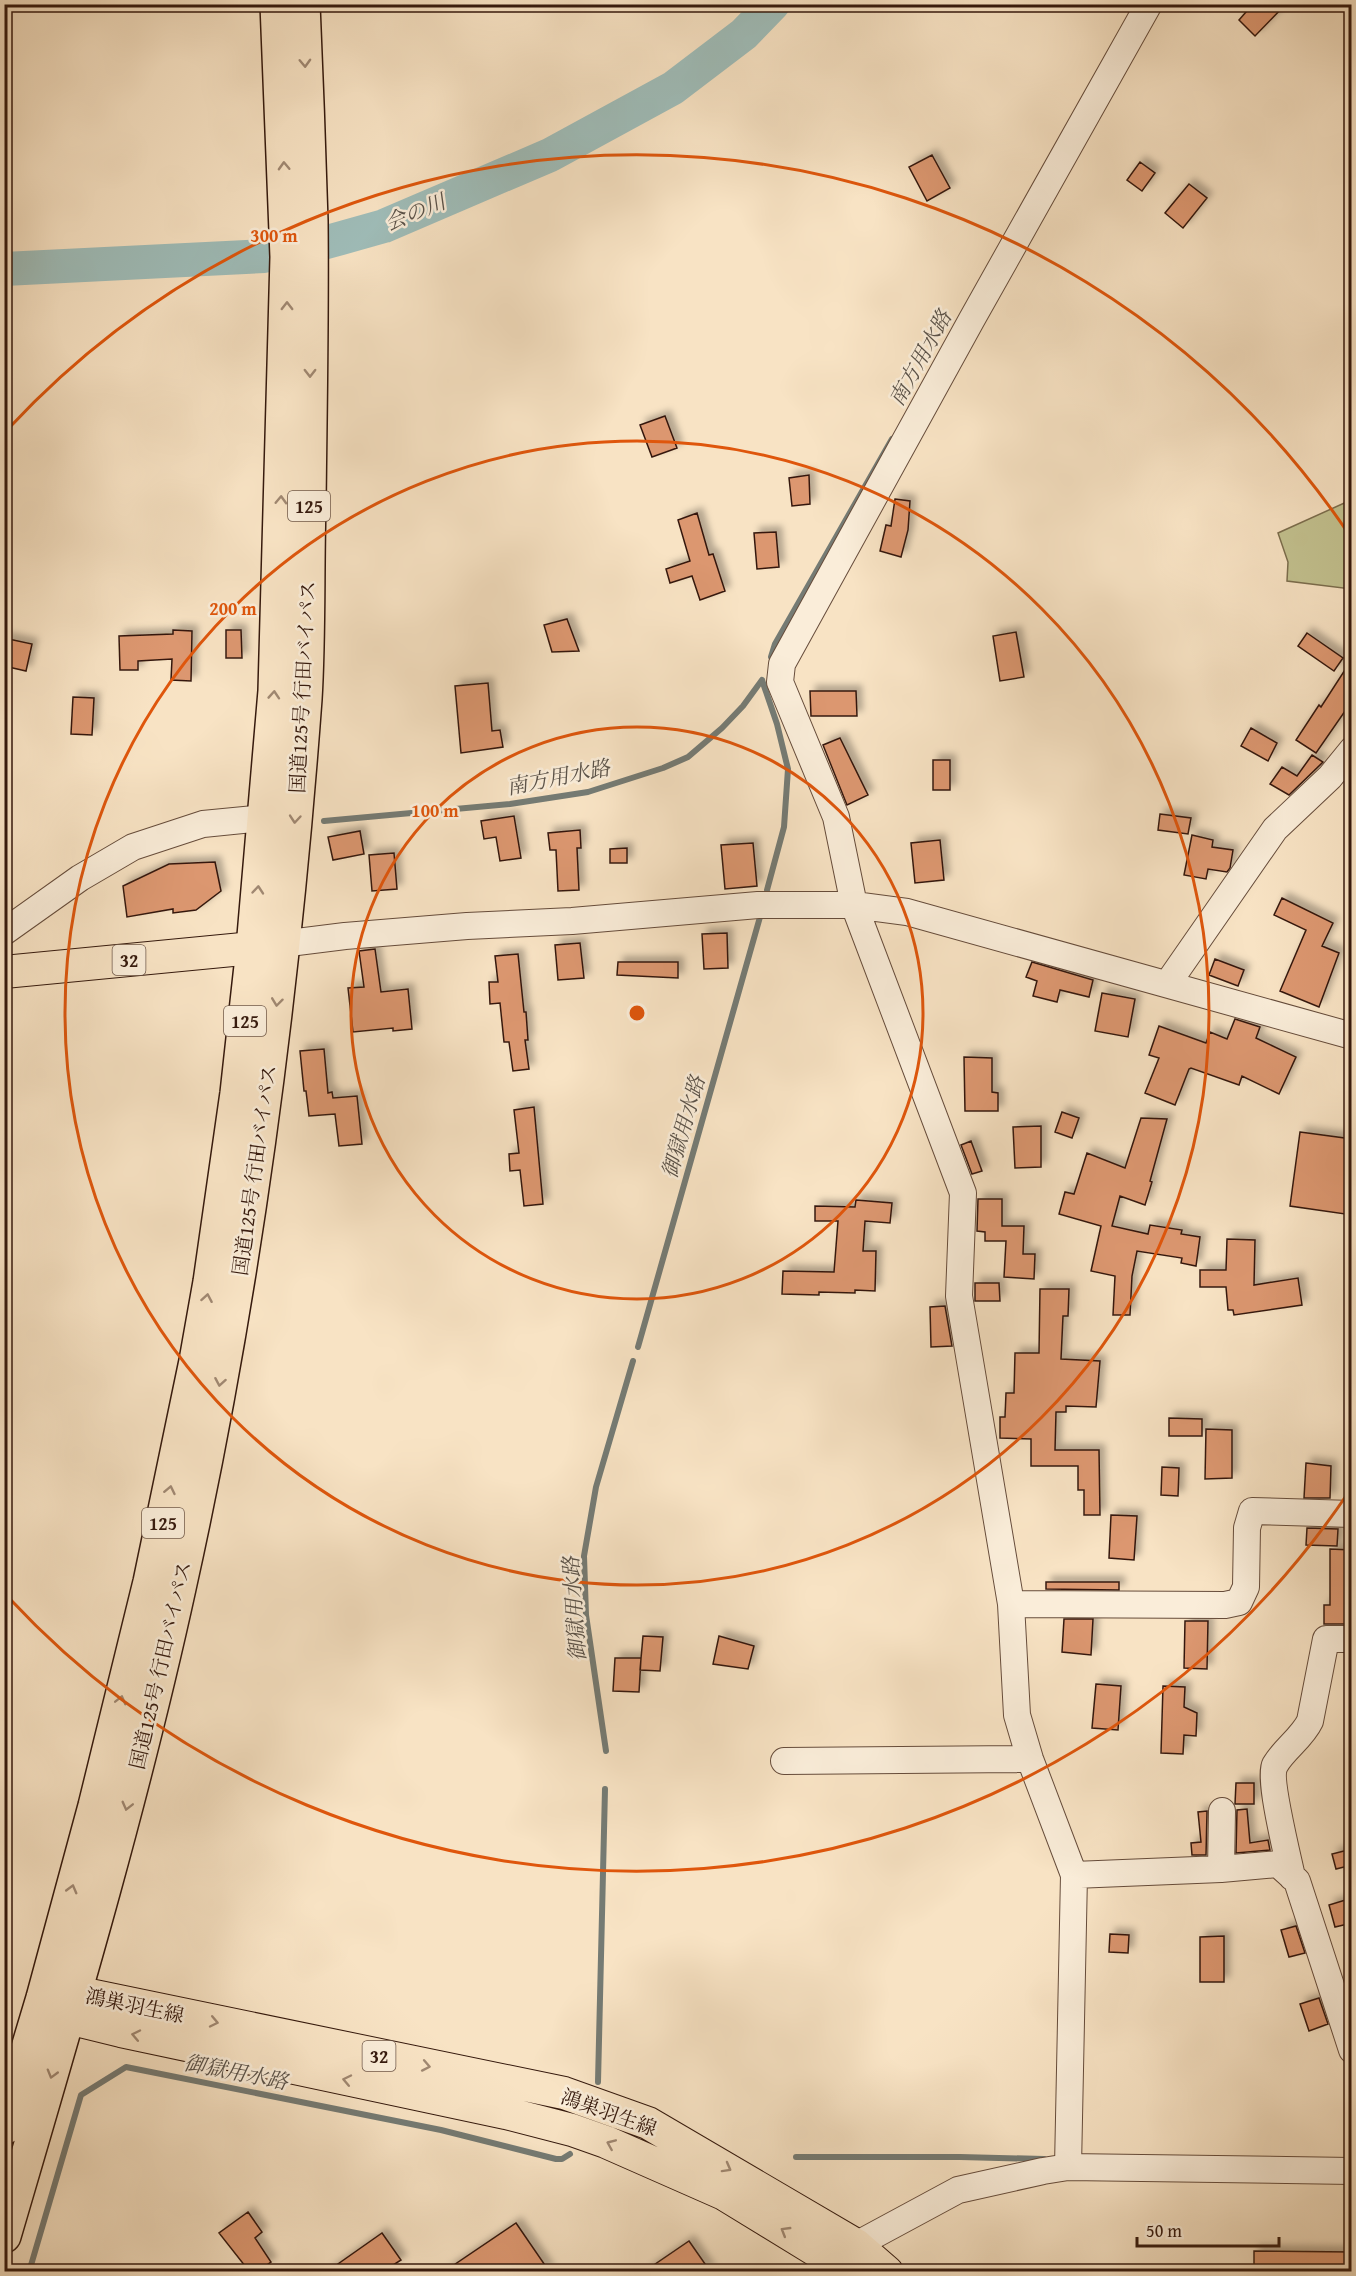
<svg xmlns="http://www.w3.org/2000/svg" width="1356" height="2276" font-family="'Gentium Book Plus','Noto Serif JP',serif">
	<defs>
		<filter id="shadow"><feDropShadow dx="5.5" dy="-5.5" stdDeviation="3" flood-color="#0004"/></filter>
	</defs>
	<rect width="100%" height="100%" fill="#f8e3c4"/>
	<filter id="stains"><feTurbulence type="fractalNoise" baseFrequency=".00333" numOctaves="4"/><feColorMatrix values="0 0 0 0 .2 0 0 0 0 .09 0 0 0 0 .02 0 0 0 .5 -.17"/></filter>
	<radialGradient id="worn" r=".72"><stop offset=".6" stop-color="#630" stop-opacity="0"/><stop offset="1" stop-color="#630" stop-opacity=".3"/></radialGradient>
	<path fill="#c3c290" stroke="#7c6e4e" stroke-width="1.5" d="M1351 500V589L1287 581 1288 562 1278 533Z"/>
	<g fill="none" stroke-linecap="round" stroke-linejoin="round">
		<path stroke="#757b74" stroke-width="6" d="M771 657 775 644 892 439
			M762 680 777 724 788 769 784 827 767 890
			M324 821 510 804 588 792 663 768 688 757 722 728 743 706 762 680
			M638 1347 760 917
			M606 1751 586 1615 584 1556 596 1487 633 1361
			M598 2082 605 1789
			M796 2157H960L1044 2159
			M29 2272 81 2095 126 2067 441 2130 556 2159H562L570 2154"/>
		<path stroke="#9fbdb9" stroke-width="34" d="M4 269 264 256 327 242 384 226 550 155 673 88 744 34 773 4"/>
	</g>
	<path fill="#dc9770" stroke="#35190d" stroke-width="1.5" filter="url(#shadow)" d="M1253 4H1286L1255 36 1239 20Z
		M932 155 950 188 927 201 909 167Z
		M1140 162 1155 173 1142 191 1127 180Z
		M1189 184 1207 198 1183 228 1165 213Z
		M665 416 677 448 652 457 640 425Z
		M809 475 810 504 792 506 789 478Z
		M895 499 910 501 908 530 901 557 880 551 886 525 891 526Z
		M697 513 709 555 713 554 725 591 700 600 692 576 670 583 666 569 690 561 678 520Z
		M776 532 779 567 757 569 754 533Z
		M567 619 579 651 552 652 544 625Z
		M173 630 192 631 191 681 171 680 172 659 138 661V670H120L119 636 173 634Z
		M226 630H241L242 658H226Z
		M1016 632 1024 677 1000 681 993 636Z
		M1307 633 1343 658 1334 671 1298 646Z
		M4 638 32 644 26 671 4 666Z
		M1352 659V701L1316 753 1296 740 1319 705 1321 707Z
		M488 683 492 731 500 730 503 747 461 753 455 686Z
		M810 691H856L857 716H811Z
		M73 697 94 698 92 735 71 734Z
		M1251 728 1277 743 1268 761 1241 746Z
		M840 738 868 795 847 805 823 745Z
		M1312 755 1323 762 1289 795 1270 784 1282 767 1297 776Z
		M933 760H950V790H933Z
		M1160 814 1191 818 1188 834 1158 830Z
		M514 816 521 858 500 861 496 837 484 839 481 821Z
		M580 830 581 848H577L579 890 558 891 556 850H550L548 833Z
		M360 831 364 854 333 860 328 837Z
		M1192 835 1213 840 1212 847 1233 850 1230 868 1227 872 1208 869 1206 879 1184 875Z
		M940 840 944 880 915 883 911 843Z
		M753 843 757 886 725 889 721 845Z
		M627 848V863H610V849Z
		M394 853 397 889 372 891 369 855Z
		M215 862 221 891 196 910 173 913V909L127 917 123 886 169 864Z
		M1282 898 1333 923 1322 946 1339 953 1319 1007 1280 991 1306 930 1274 915Z
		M727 933 728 968 704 969 702 934Z
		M580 943 584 978 558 980 555 945Z
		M375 949 381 992 408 989 412 1029 393 1031V1028L353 1032 348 988 364 987 359 951Z
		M518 954 524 1012H526L528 1040H525L529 1069 513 1071 509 1042H504L500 1003 490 1004 489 982H498L495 956Z
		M1215 959 1244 970 1238 986 1209 975Z
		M618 962H678V978L617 975Z
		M1032 962 1093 980 1089 997 1060 990 1057 1002 1033 996 1037 981 1026 977Z
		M1102 993 1135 999 1128 1037 1095 1031Z
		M1235 1019 1260 1027 1256 1038 1296 1057 1279 1094 1242 1076 1239 1085 1191 1068 1189 1069 1175 1105 1145 1093 1159 1058 1149 1055 1159 1026 1206 1043 1210 1032 1227 1039Z
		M324 1049 328 1093 332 1092 333 1098 357 1096 362 1144 339 1146 335 1114 309 1116 306 1091H304L300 1051Z
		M964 1057 992 1058V1092L998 1093V1111H965Z
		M534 1107 543 1204 524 1206 520 1170 510 1171 509 1154 519 1153 514 1110Z
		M1062 1112 1079 1118 1072 1138 1055 1132Z
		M1141 1118 1167 1119 1150 1181 1152 1182 1145 1205 1120 1196 1112 1226 1148 1234 1150 1225 1182 1230 1181 1234 1200 1237 1196 1266 1181 1263 1182 1258 1137 1251 1132 1276 1130 1315H1113L1115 1276 1091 1271 1101 1226 1059 1214 1065 1192 1074 1194 1087 1153 1125 1168Z
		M1041 1126V1167L1015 1168 1013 1127Z
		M1300 1132 1352 1139V1215L1290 1206Z
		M971 1141 982 1171 972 1174 961 1145Z
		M978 1199H1002V1226H1024L1023 1254H1035L1034 1279 1004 1277 1006 1241H985V1232L977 1231Z
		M856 1200 892 1203 890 1223 865 1221 863 1251H876L875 1291 855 1290V1293L819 1292V1295L782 1294 783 1271 834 1272 838 1221H815V1206L855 1207Z
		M1227 1239 1255 1240 1254 1285 1298 1278 1302 1305 1234 1315 1233 1310H1228L1226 1287H1200V1270H1226Z
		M975 1283H999L1000 1301H975Z
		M1040 1289H1069L1068 1316H1063L1061 1359 1100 1361 1096 1407 1066 1406V1412H1056L1055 1450H1099L1100 1515H1084V1490H1078V1466H1031V1439L1000 1438V1417H1005L1006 1393H1014L1015 1353H1039Z
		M945 1306 952 1346 931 1347 930 1307Z
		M1169 1418 1202 1419V1436H1169Z
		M1206 1429 1232 1430V1478L1205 1479Z
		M1306 1463 1331 1466 1330 1498H1304Z
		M1162 1467 1179 1468 1178 1496 1161 1495Z
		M1111 1515 1137 1516 1134 1560 1109 1558Z
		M1307 1528 1338 1529 1337 1546 1306 1545Z
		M1330 1549 1351 1550 1348 1606H1350V1624H1324V1605H1330Z
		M1046 1582H1119V1590L1046 1589Z
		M1064 1619H1093L1091 1655 1062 1652Z
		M1185 1621H1208L1207 1669 1184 1668Z
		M643 1636 663 1637 660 1671 640 1670Z
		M719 1636 754 1646 748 1669 713 1664Z
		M615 1658H641L639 1692 613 1691Z
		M1096 1684 1121 1686 1118 1730 1092 1728Z
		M1163 1686 1185 1687 1184 1707 1197 1713 1196 1736 1184 1735 1183 1754 1161 1753Z
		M1236 1783H1254V1804H1235Z
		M1247 1809 1250 1843 1268 1840 1270 1850 1236 1853 1237 1810Z
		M1207 1811 1206 1855H1192L1191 1843 1201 1842 1198 1812Z
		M1352 1849V1865L1336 1869 1332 1854Z
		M1352 1898V1923L1335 1927 1329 1905Z
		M1296 1926 1305 1953 1289 1957 1281 1930Z
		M1110 1934 1129 1935 1128 1953 1109 1952Z
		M1224 1936V1982H1200V1937Z
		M1319 1998 1328 2024 1309 2031 1300 2004Z
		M248 2212 262 2232 255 2238 271 2262 258 2271H249L219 2233Z
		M516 2223 549 2271H445Z
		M382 2233 401 2260 384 2271H328Z
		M689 2241 710 2271H645Z
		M1254 2251 1352 2252V2271H1254Z"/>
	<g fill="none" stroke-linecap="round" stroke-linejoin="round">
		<defs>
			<path id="minor" d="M1149 4 972 319 782 664 780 682 836 817 854 905 963 1193 959 1296 1011 1604 1225 1605 1239 1602 1246 1587 1247 1528 1252 1511 1352 1514
				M4 932 80 878 133 847 203 824 264 818
				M265 946 345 936 467 926 572 921 758 905H854L907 912 1352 1036
				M1168 983 1275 829 1330 777 1352 750
				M1011 1604 1017 1715 1030 1759 1074 1875 1068 2167
				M784 1761 1030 1759
				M1221 1869 1222 1811
				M1074 1875 1221 1869 1278 1864 1297 1881 1352 2050
				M1292 1877C1288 1858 1268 1778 1275 1765 1284 1749 1302 1738 1310 1721L1326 1639H1352
				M843 2255 856 2245 958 2190 1043 2171 1068 2167 1352 2171"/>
			<path id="major" d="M4 972 253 948
				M50 1997 75 1992 564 2093 648 2123 856 2245 887 2272
				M48 2002 68 2018 121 2031 506 2113 572 2130 606 2142 724 2194 835 2262 846 2272"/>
			<path id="highway" d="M4 2128 43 1998 95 1806 150 1582 196 1361 210 1282 237 1093 253 948 275 691 287 257 277 4
				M4 2236C67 2021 131 1807 179 1588 244 1295 283 998 305 699 309 635 307 569 309 505 310 410 312 315 311 221 309 149 306 76 303 4"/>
		</defs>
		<use href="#minor" stroke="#664c3b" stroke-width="28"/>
		<use href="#major" stroke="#35190d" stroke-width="34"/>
		<use href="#highway" stroke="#35190d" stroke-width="36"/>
		<use href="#minor" stroke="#faedd9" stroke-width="26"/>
		<use href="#major" stroke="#f8e3c4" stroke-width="32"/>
		<use href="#highway" stroke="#f8e3c4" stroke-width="33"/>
	</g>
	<defs><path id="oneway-chevron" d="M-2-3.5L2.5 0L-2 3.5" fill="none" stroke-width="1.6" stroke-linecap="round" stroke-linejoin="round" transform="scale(1.5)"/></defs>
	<g stroke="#a08872">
		<use href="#oneway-chevron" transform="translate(305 63) rotate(88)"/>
		<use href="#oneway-chevron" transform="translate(284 166) rotate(-92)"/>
		<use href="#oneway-chevron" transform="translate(287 306) rotate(-90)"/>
		<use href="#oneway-chevron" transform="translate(310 373) rotate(90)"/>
		<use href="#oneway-chevron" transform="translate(281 500) rotate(-88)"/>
		<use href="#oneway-chevron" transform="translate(274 695) rotate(-86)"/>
		<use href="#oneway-chevron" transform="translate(295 819) rotate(95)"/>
		<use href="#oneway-chevron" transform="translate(258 890) rotate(-85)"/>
		<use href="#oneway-chevron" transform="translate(277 1002) rotate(97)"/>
		<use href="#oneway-chevron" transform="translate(207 1298) rotate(-80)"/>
		<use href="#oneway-chevron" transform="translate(220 1382) rotate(100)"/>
		<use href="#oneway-chevron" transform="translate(170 1490) rotate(-78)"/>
		<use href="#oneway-chevron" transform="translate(121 1700) rotate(-76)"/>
		<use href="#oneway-chevron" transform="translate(127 1806) rotate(104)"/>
		<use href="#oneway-chevron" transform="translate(72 1889) rotate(-75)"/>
		<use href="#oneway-chevron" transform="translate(214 2022) rotate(12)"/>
		<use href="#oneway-chevron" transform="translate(136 2035) rotate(-168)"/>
		<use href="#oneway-chevron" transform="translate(426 2066) rotate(11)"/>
		<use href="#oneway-chevron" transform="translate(52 2074) rotate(106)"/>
		<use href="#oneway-chevron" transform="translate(347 2080) rotate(-168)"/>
		<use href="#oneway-chevron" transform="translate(611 2144) rotate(-157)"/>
		<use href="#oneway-chevron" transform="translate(727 2168) rotate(29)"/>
		<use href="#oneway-chevron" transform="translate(785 2231) rotate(-149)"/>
	</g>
	<g fill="none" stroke="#df560c" stroke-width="3">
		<circle cx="637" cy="1013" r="286"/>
		<circle cx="637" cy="1013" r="572"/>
		<path d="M1348 1493A858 858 0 0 1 9 1598M9 428A858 858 0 0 1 1348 533"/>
	</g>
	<g text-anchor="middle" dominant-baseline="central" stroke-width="5" stroke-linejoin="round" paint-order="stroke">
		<g fill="#faedd9" stroke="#70594a" stroke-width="1.5">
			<rect x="288" y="491" width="42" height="30" rx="4.5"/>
			<rect x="112.5" y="945" width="33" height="30" rx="4.5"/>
			<rect x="224" y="1006" width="42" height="30" rx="4.5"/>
			<rect x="142" y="1508" width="42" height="30" rx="4.5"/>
			<rect x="362.5" y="2041" width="33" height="30" rx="4.5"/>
		</g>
		<g font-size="18" font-weight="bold" fill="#35190d">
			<text x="309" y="506">125</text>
			<text x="129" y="960">32</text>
			<text x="245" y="1021">125</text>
			<text x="163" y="1523">125</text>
			<text x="379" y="2056">32</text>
		</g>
		<g font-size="20" fill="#35190d" stroke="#faedd9">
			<text transform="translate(302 687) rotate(-87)">国道125号 行田バイパス</text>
			<text transform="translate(254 1170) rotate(-82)">国道125号 行田バイパス</text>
			<text transform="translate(160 1665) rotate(-77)">国道125号 行田バイパス</text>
			<text transform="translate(135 2005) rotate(12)">鴻巣羽生線</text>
			<text transform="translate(609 2112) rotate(20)">鴻巣羽生線</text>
		</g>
		<g font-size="21" font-style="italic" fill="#5a5249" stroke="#faedd9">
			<text transform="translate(415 212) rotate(-22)">会の川</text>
			<text transform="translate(920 358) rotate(-61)">南方用水路</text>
			<text transform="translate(558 777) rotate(-11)">南方用水路</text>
			<text transform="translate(683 1127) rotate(-74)">御獄用水路</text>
			<text transform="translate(574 1609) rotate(-94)">御獄用水路</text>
			<text transform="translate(236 2072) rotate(11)">御獄用水路</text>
		</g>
	</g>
	<circle cx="637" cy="1013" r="9" fill="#df560c" stroke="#faedd9" stroke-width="3"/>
	<g font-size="18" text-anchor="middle" font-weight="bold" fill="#df560c" stroke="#faedd9" stroke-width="5" stroke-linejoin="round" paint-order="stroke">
		<text x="274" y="242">300 m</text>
		<text x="233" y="615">200 m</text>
		<text x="435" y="817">100 m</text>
	</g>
	<rect width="1356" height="2276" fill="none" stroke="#f8e3c4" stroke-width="24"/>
	<rect x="6" y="6" width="1344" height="2264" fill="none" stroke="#35190d" stroke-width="3"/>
	<rect x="12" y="12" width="1332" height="2252" fill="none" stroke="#35190d" stroke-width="1.5"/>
	<path d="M1137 2237v9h142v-9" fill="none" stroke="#35190d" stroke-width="3"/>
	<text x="1146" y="2237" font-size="18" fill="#35190d" stroke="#faedd9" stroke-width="4.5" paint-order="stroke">50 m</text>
	<rect width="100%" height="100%" filter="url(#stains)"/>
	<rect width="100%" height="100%" fill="url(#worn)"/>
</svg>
